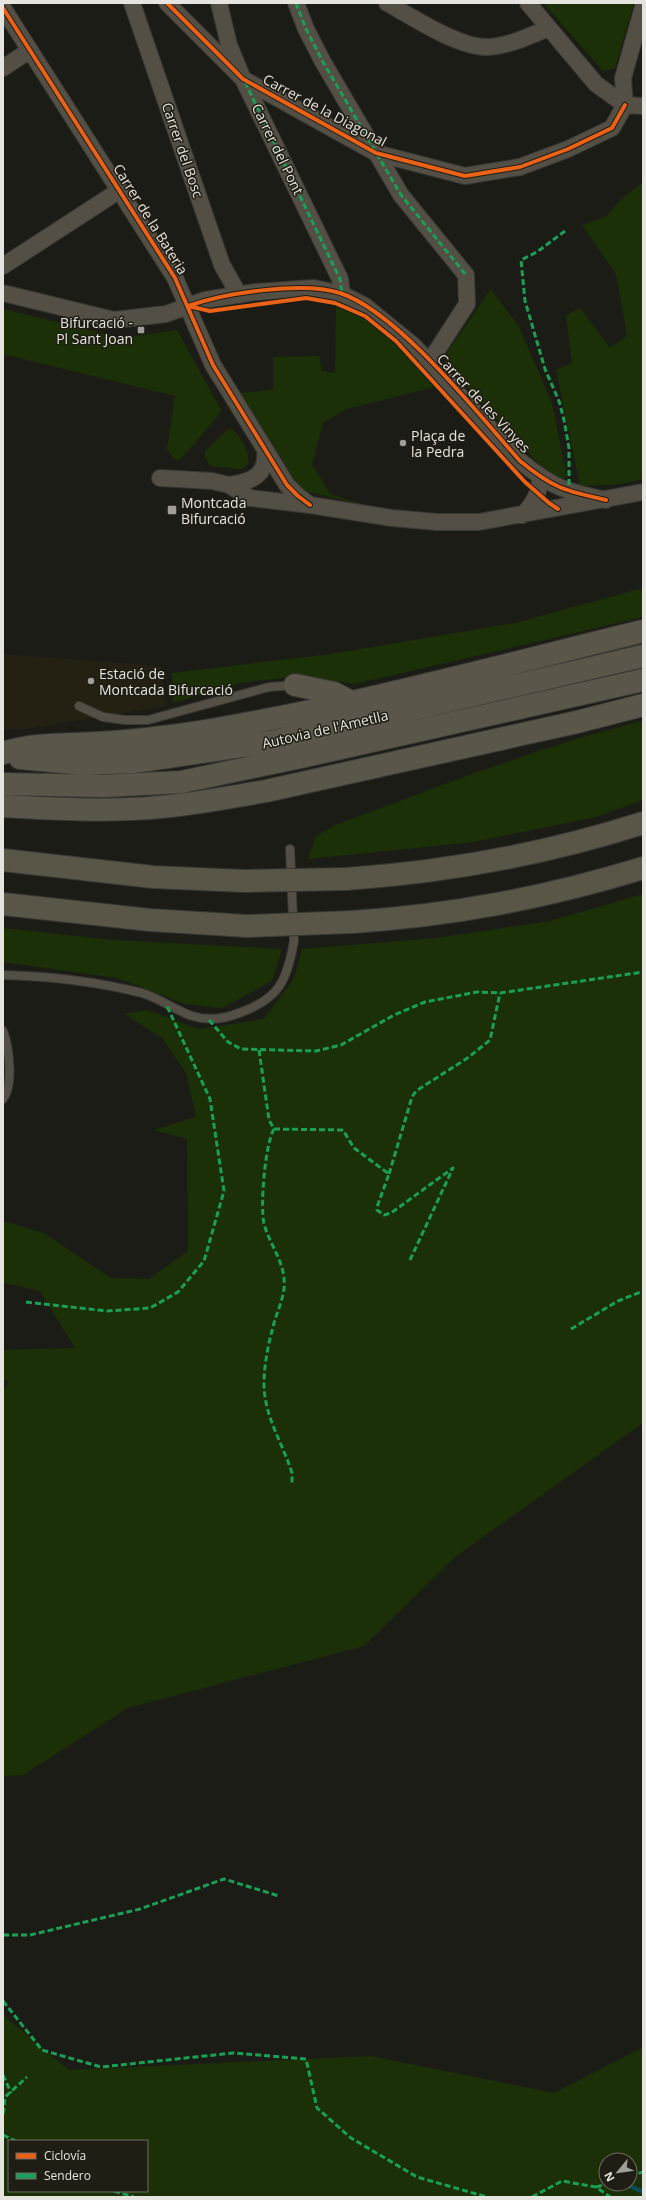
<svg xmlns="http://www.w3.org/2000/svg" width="646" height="2200" font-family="'Open Sans',sans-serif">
	<rect width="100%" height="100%" fill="#1c1c17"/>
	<path fill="#242113" d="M3 654 161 666 165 706 21 730 3 729Z"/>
	<path fill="#1b3007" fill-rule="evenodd" d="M543 3H634L615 68 603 71Z
		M643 182V479L622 484 580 486 556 370 572 363 566 315 580 308 610 348 627 336 616 274 582 225 607 216 620 200Z
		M491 289 519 327 552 403 567 478 553 479 445 364 446 354Z
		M348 303 420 366 438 386 347 409 323 423 312 464 330 494 371 507 309 492 300 488 240 393 273 390V357L319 356 322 371 335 373 336 304Z
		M3 309 122 338 177 330 221 410 217 417 183 457 177 460 173 458 167 449 175 396 3 354Z
		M232 429C241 436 250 452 248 464L241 469 210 466 205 457V451L227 430Z
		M643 588V617L355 684 299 676 240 683 173 703 172 673 331 654 515 623Z
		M643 721V800L596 817 474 842 308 859 316 836 335 825C437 788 538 746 643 721Z
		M643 894V1423L455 1557 364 1646 128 1708 23 1775 3 1776V1390L9 1382 3 1378V1350L75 1348 40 1291 3 1283V1221L44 1233 111 1278 149 1279 188 1251 187 1139 154 1130 196 1117 186 1073 162 1038 124 1014 147 1010 199 1029 264 1019 294 978 302 949 437 938 550 921Z
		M3 928 113 940 282 949 272 981 222 1008 185 1004 117 978 3 962Z
		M3 2015 69 2070 371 2056 554 2093 643 2047V2197H3ZM9 2141H147V2191H9ZM606 2160H630V2184H606Z"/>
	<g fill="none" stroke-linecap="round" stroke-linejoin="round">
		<path stroke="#0c4d54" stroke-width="4.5" d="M630 2186 643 2192"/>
		<defs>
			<path id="service" d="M79 706 103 717 125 720H148L269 687 294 685
				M3 975C48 976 98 982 142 993 159 998 175 1010 192 1016 208 1021 224 1019 239 1013 279 999 287 981 294 941L290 849
				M3 1031C9 1047 14 1085 3 1099"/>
			<path id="minor" d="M132 3 222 265 239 295
				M167 3 243 79 376 153 465 176 520 167 568 149 612 128 625 105
				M219 3 229 45 243 79 340 279 342 294
				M296 3 306 29 323 62 401 195 466 275 467 304 430 361
				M387 3C412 17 459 48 488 47 509 46 529 36 549 28
				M528 3 596 84 625 105 643 106
				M3 8 175 278 213 365 287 485 298 496 310 505
				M3 68 30 50
				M625 105 623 78 643 7
				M3 266 120 190
				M3 293 114 320 166 314 205 300 256 292 314 288 342 294 365 306 414 346 520 461C553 488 565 491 606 500
				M160 478 212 481 229 485 250 498 310 505 392 518 437 522H479L643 492
				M229 485C252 482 268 475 265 449
				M523 515C533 504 540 493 540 477"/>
			<path id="trunk" d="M295 685 334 693 351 702
				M3 753C33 743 65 745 97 743 135 741 174 736 211 730 357 705 500 666 643 631
				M20 758 84 764 133 762 271 742 643 656
				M3 784 103 786 181 782 301 757 643 680
				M3 806C55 809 108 812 161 807 196 804 231 797 266 791L577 722 643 705"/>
			<path id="motorway" d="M3 860 153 877 245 881
				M346 879C447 872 546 854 643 823
				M3 904 150 920 247 926
				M352 922C454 915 545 898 643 868"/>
		</defs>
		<use href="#service" stroke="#373734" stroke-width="10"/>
		<use href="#minor" stroke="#373734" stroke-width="18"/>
		<use href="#trunk" stroke="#373734" stroke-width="24"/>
		<use href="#motorway" stroke="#373734" stroke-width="24"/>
		<use href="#service" stroke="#534f45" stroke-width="8"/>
		<use href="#minor" stroke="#534f45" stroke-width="16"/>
		<use href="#trunk" stroke="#5b564a" stroke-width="22"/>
		<use href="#motorway" stroke="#595547" stroke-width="22"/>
		<defs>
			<path id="motorway-bridge" d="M245 881 346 879
				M247 926 352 922"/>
		</defs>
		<use href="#motorway-bridge" stroke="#373734" stroke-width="24" stroke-linecap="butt"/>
		<use href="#motorway-bridge" stroke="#595547" stroke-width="22"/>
		<path stroke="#1a9f57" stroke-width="3" stroke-dasharray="6 3" stroke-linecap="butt" d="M296 3 306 29 323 62 401 195 466 275
			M245 82 340 279 342 294
			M565 231 537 252 521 260 525 301 545 369 559 401 564 420 569 448V492
			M209 1020 228 1042 241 1049 316 1051 341 1045 394 1015 425 1002 477 992 500 993 643 972
			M259 1050 269 1120 274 1129C265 1144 260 1206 264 1224 269 1242 282 1259 284 1278 286 1296 277 1310 273 1327 268 1345 264 1366 264 1384 264 1416 283 1444 292 1473V1483
			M274 1129 343 1130 354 1148 389 1174 377 1207V1210L384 1215 391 1213 453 1168 410 1260
			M389 1174 412 1097 416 1091 469 1057 490 1040 500 993
			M26 1302 107 1311 150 1308 178 1292 204 1261 224 1191 210 1099 166 1004
			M571 1329 618 1301 643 1291
			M3 1935H30L140 1909 224 1879 279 1896
			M3 2001 42 2050 101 2067 233 2053 306 2059 317 2108 351 2138 417 2177 487 2197
			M3 2075 11 2093
			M3 2114 5 2097 27 2077
			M3 2135 16 2141
			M630 2176 643 2172
			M596 2187 607 2184
			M114 2191 134 2197
			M532 2197 562 2181 596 2187 610 2197"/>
		<defs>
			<path id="cycleway" d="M167 3 243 79 376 153 465 176 520 167 568 149 612 128 625 105
				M3 8 175 278 213 365 287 485 298 496 310 505
				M188 306C225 293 303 281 340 293 398 312 478 414 520 461 553 488 565 491 606 500
				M188 306 210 311 306 298 335 303 365 316 396 341 525 482 549 503 558 509"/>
		</defs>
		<use href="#cycleway" stroke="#1f1d14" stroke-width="6"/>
		<use href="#cycleway" stroke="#ea6118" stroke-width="4"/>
	</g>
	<g fill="#9f9e98" stroke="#1f1d14" stroke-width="1.5">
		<rect x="137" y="326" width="8" height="8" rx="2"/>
		<circle cx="403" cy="443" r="4"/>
		<rect x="167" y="505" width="10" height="10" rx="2"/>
		<circle cx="91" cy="681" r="4"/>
	</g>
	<g text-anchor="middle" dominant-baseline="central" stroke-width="3" stroke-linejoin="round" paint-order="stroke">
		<g font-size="14" fill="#e5e4de" stroke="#1f1d14">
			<text transform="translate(325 110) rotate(28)">Carrer de la Diagonal</text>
			<text transform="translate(278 149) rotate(64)">Carrer del Pont</text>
			<text transform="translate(183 150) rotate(71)">Carrer del Bosc</text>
			<text transform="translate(151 219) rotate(58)">Carrer de la Bateria</text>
			<text transform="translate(484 403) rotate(47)">Carrer de les Vinyes</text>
			<text transform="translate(325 729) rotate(-13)">Autovia de l'Ametlla</text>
		</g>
		<g font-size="14" fill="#e5e4de" stroke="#1f1d14" text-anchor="start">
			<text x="133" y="322" text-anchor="end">Bifurcació -<tspan x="133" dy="16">Pl Sant Joan</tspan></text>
			<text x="411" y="435">Plaça de<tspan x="411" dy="16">la Pedra</tspan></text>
			<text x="181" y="502">Montcada<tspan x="181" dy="16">Bifurcació</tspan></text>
			<text x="99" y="673">Estació de<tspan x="99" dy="16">Montcada Bifurcació</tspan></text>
		</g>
	</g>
	<rect width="646" height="2200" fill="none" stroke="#e5e4de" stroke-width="8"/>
	<rect x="8" y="2140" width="140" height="52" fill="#1f1d14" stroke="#6e6d65"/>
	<rect x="16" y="2153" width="20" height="6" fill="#ea6118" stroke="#6e6d65"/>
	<text x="44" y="2160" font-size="12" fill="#e5e4de">Ciclovía</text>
	<rect x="16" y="2173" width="20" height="6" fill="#1a9f57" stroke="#6e6d65"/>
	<text x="44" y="2180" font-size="12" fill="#e5e4de">Sendero</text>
	<g transform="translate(618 2172) rotate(241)"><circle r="19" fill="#1f1d14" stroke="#6e6d65"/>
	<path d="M0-3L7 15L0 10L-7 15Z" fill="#9f9e98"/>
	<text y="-6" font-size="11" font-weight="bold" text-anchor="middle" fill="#e5e4de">N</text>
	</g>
</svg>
